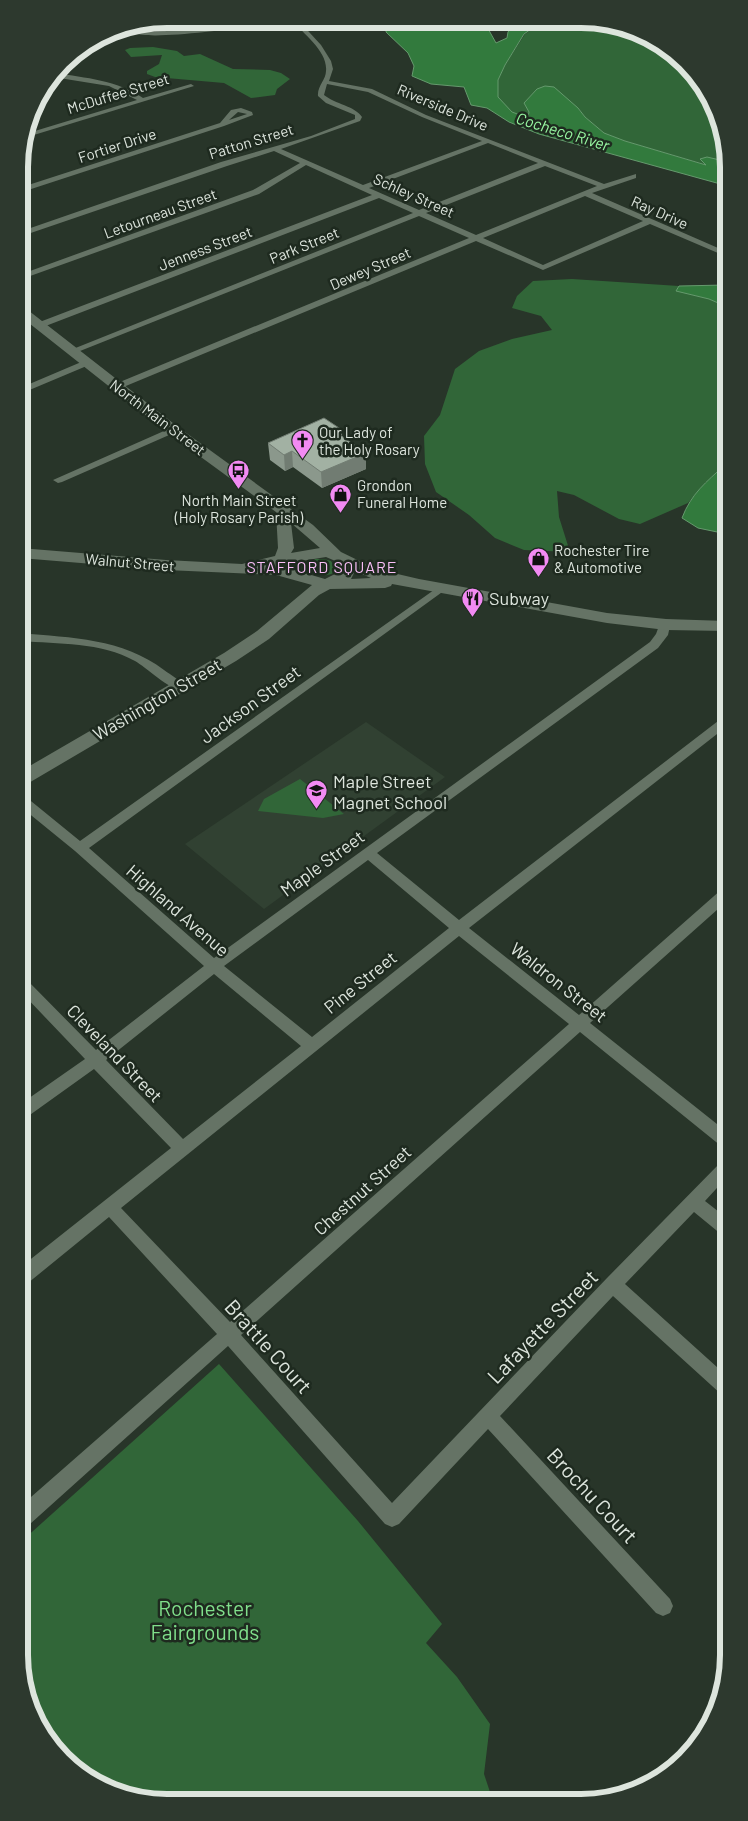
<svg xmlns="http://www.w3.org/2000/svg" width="748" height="1821" font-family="Barlow,sans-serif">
	<rect width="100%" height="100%" fill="#283529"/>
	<path fill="#314132" d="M366 722 445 777 264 909 185 844Z"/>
	<path fill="#316638" d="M540 21 610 22 679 56 709 92 724 128V161L719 159H700L707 165 625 141 604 133 585 117 578 108 537 89 524 103 530 112 528 119 512 112 497 97 498 80 505 65 525 34 537 26Z
		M153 47 177 51 184 56 200 54 233 69 270 70 281 73 290 79 277 89 275 95 251 98 224 83 155 77 147 74V71L159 64 162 55 131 57 125 50 130 48Z
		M572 279 679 286 677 291 709 299 725 306V465L704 484 688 503 640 524 619 519 574 495 557 491 559 517 570 552 524 550 495 538 469 515 436 492 425 464 424 436 440 415 455 369 479 351 512 339 552 330 541 316 512 308 517 296 533 281Z
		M315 559H324L331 561 336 570C330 578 321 575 314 572L310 565Z
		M300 779 344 814 323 818 258 811 264 799Z
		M219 1364 358 1521 442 1624 426 1643 457 1677 490 1724 484 1774 492 1798 138 1799 101 1787 62 1759 24 1693 23 1540Z"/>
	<path fill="#327a3d" stroke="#659a6d" d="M393 20 480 21 486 25 496 43 507 38 508 32 516 21H540L537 25 524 34 505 65 498 80V97L512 112 528 118 529 112 524 103 537 89 545 86 554 87 578 108 585 117 604 133 625 141 706 165 700 159 707 157 724 161V185L539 134 509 122 487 108 471 105 464 87 431 84 412 76 414 66 408 53 386 32 387 24Z
		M725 285V306L709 299 676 291 679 286Z
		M725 465 726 532 722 533 698 528 682 518C691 494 706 482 725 465Z"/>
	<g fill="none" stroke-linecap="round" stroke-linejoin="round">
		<path fill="#657365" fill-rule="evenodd" d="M262 19H279C262 27 149 41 135 33L146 27 177 31ZM147 31 165 32H143Z
			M292 20H298L321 45 331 61 333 69 329 81 372 89 426 115 604 184 636 174V178L592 193 725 251V256L650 224 543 270 476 241 121 388H115V384L469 238 419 216 75 353 72 354 68 351 413 213 379 198 43 327H37V323L372 195 306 165 259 194 19 280V275L253 190 300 163 274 151 227 166 19 237V232L221 162 311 136 355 119V115L326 103 318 96C317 86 326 80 326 71 328 51 303 34 292 20ZM327 84 368 92 422 117 482 141 363 185 281 149 360 121 362 117C355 106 335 104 324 95ZM488 143 538 163 419 210 369 188ZM545 166 597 186 476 235 426 213ZM585 196 643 221 543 265 483 238Z
			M55 73C86 78 117 80 143 98L191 84 194 86 24 138 25 134 137 100 109 86 53 77Z
			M241 108 252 112 253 115 224 126 19 193V188L220 123 231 110ZM238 112 247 114 229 120Z
			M30 315 33 316V320L20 324V319Z
			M86 360 90 363 89 365 20 394V388Z
			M173 427 178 430 176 432 62 482 58 483 53 480Z
			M441 585 446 588 445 590 89 848 214 958 650 642 656 634 660 623H668L670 626 668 635 658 648 377 853 459 920 722 718 726 717V727L469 928 579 1015 722 889 727 888V901L590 1023 727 1132V1148L721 1146 580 1032 241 1335 392 1503 607 1278 721 1162 727 1160V1177L705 1201 728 1219V1238L722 1235 694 1212 625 1284 728 1377V1398L722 1395 613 1296 500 1416 670 1599 673 1606 670 1613 663 1616 656 1613 488 1429 399 1524 392 1527 385 1524 228 1346 30 1524 23 1526V1504L217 1334 109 1217 28 1283 22 1285V1266L171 1148 94 1069 27 1117 22 1119V1103L85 1059 22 993V978L27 980 96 1050 204 966 75 851 21 807V795L26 797 80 841ZM368 860 449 928 312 1037 224 966ZM459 936 569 1024 230 1322 121 1208ZM214 974 301 1046 183 1139 106 1060Z
			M21 633C72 638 122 638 164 670 171 675 180 680 185 687L183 690C173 693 146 667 135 661 101 642 58 644 21 641Z"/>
		<path fill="#657365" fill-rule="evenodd" d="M20 306 24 307 178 427 313 525 341 552 376 569 419 579 607 613 666 619 726 621V631L666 630 607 623 392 584 391 586 385 588 330 589 319 595 269 639 236 661 27 784 21 786V771L224 653 257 631 312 585 276 575 166 570 20 558V548L166 560 242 564 275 556 278 548 276 512 168 433 20 316ZM291 523 320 548 291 553 294 548ZM326 557 340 563 339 572 325 579 277 565ZM355 571 371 578 351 579Z"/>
	</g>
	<path fill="#8b988c" d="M342 436 366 469 322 488 293 467 285 471 270 460 268 443Z"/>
	<path fill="#717c72" d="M292 451 293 467 285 471 284 455Z
		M366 453V469L322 488 321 472Z"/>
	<path fill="#a2b1a3" stroke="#717c72" d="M324 418 342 430 338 431 342 434 340 435 366 453 321 472 292 451 284 455 268 443Z"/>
	<defs>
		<symbol id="church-pin" viewBox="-11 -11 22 30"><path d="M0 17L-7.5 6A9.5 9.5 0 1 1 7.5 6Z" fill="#f28af3" stroke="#1e2a1f"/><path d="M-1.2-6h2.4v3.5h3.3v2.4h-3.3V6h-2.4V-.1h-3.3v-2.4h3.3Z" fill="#111"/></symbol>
		<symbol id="bus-pin" viewBox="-11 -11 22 30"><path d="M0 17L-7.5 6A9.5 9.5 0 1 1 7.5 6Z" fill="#f28af3" stroke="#1e2a1f"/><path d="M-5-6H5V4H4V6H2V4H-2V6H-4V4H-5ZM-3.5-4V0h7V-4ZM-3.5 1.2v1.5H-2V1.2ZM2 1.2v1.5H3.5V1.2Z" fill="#111"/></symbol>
		<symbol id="shop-pin" viewBox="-11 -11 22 30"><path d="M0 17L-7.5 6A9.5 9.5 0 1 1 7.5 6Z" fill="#f28af3" stroke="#1e2a1f"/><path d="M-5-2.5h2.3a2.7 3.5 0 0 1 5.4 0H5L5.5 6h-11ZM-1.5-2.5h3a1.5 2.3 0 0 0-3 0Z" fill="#111"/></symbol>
		<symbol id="restaurant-pin" viewBox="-11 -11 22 30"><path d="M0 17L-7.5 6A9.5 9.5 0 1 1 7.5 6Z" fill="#f28af3" stroke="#1e2a1f"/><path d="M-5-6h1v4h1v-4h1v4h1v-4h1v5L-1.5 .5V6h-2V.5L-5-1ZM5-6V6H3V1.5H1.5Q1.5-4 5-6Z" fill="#111"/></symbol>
		<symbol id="school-pin" viewBox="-11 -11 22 30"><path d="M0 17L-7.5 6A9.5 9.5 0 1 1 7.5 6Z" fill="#f28af3" stroke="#1e2a1f"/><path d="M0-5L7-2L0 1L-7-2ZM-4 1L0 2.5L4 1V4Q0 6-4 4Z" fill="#111"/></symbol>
	</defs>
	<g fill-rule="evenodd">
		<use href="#church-pin" x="290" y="428" width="25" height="34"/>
		<use href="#bus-pin" x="226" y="458" width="25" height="34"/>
		<use href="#shop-pin" x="328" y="482" width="25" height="34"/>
		<use href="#shop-pin" x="526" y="546" width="25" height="34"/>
		<use href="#restaurant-pin" x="460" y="586" width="25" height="34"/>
		<use href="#school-pin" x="304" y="778" width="25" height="34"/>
	</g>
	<g text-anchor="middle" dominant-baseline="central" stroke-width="5" stroke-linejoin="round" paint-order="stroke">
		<g font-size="15" fill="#dde5dd" stroke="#1e2a1f">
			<text transform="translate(118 93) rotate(-17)">McDuffee Street</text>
			<text transform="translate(443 107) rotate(23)">Riverside Drive</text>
			<text transform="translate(251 141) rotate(-17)">Patton Street</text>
			<text transform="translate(117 145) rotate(-18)">Fortier Drive</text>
			<text transform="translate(414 195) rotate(24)">Schley Street</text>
			<text transform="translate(660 212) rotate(24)">Ray Drive</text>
			<text transform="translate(160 213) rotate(-20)">Letourneau Street</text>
			<text transform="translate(304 245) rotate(-22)">Park Street</text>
			<text transform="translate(205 248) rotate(-21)">Jenness Street</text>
			<text transform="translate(370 268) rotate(-23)">Dewey Street</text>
			<text transform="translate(158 417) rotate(37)">North Main Street</text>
			<text transform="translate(130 562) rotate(5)">Walnut Street</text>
		</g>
		<g font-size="15" fill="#dde5dd" stroke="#1e2a1f" text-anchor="start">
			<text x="319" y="432">Our Lady of<tspan x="319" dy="17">the Holy Rosary</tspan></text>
			<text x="357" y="485">Grondon<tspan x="357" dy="17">Funeral Home</tspan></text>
			<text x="239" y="500" text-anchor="middle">North Main Street<tspan x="239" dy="17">(Holy Rosary Parish)</tspan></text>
			<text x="554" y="550">Rochester Tire<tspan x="554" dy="17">&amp; Automotive</tspan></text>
		</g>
		<g font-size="16" font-style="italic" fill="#99f9a3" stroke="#1e2a1f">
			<text transform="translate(563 131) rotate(17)">Cocheco River</text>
		</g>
		<g font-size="16" letter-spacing="1" fill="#f9bff8" stroke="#1e2a1f">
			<text x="322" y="566">STAFFORD SQUARE</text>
		</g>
		<g font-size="18" fill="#dde5dd" stroke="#1e2a1f" text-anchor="start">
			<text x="489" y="598">Subway</text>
			<text x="333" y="781">Maple Street<tspan x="333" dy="21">Magnet School</tspan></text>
		</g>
		<g font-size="18" fill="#dde5dd" stroke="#1e2a1f">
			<text transform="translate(157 699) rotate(-30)">Washington Street</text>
			<text transform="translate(250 704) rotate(-36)">Jackson Street</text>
			<text transform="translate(322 863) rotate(-36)">Maple Street</text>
			<text transform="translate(178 910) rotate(41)">Highland Avenue</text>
			<text transform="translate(360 982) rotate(-39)">Pine Street</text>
			<text transform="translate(559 982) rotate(38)">Waldron Street</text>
			<text transform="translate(115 1053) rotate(46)">Cleveland Street</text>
			<text transform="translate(362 1190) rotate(-42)">Chestnut Street</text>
		</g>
		<g font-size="21" fill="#dde5dd" stroke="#1e2a1f">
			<text transform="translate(542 1326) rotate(-46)">Lafayette Street</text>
			<text transform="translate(269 1346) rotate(48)">Brattle Court</text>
			<text transform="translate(593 1495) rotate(47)">Brochu Court</text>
		</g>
		<g font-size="21" fill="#80df8b" stroke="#1e2a1f">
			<text x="205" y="1607">Rochester<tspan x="205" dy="24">Fairgrounds</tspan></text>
		</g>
	</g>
	<path d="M0 0H748V1821H0ZM167 28H581A139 139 0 0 1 720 167V1655A139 139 0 0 1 581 1794H167A139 139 0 0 1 28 1655V167A139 139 0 0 1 167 28Z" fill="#2d392e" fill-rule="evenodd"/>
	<path fill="none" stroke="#dde5dd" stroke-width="6" d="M167 28H581A139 139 0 0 1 720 167V1655A139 139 0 0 1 581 1794H167A139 139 0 0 1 28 1655V167A139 139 0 0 1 167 28Z"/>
</svg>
